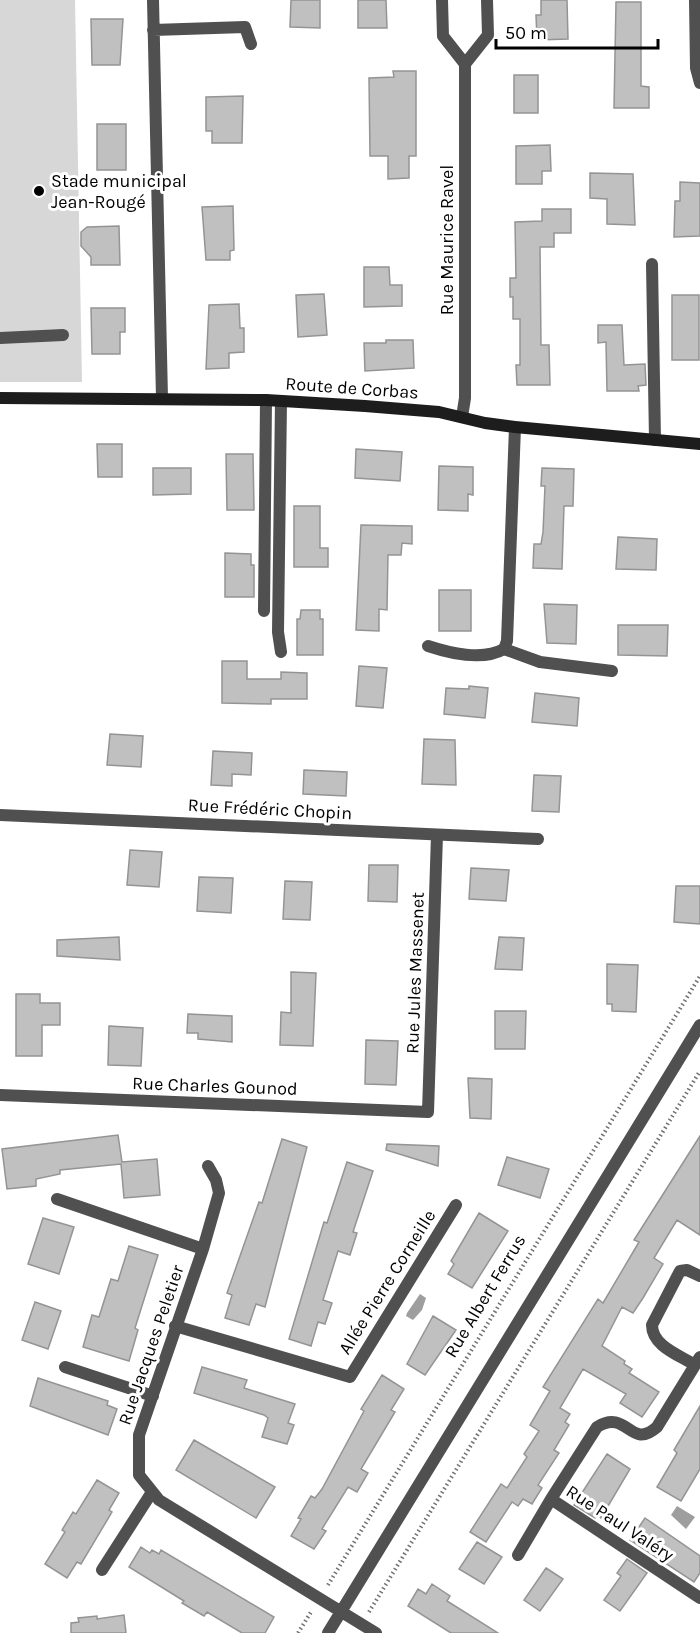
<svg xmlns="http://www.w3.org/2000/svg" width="700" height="1633" font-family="Karla,sans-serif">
	<rect width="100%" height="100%" fill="#fff"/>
	<path fill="#d7d7d7" d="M0 0H75L82 382H0Z"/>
	<path fill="#9e9e9e" d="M420 1294 426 1298 422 1310 413 1320 406 1316 407 1313Z
		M677 1506 695 1517 686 1529 671 1515Z"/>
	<path fill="#c0c0c0" stroke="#949494" stroke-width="1.5" d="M291 0H320V28L290 27Z
		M358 0H386L387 28H358Z
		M541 0H567L568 39 537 40 536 15H541Z
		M616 2H641V86L649 87V108H614Z
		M91 19H123L120 65H92Z
		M393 71H416V156H409V178L388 179V156H370L369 78 394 77Z
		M514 75H538V113H514Z
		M243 96 242 143H212V131H206V97Z
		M97 124H126V170H97Z
		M550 145 551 171H542V184H516V146Z
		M590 173 633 174 635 225 607 224V199L590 198Z
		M680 182 700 183V236L674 237 675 201H680Z
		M233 206 234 250 230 251V260H206L202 207Z
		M542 209H571V233H554V247H540L541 345H549L550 385H517L516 365H520V319H513V297H510V278H516L515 222 542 221Z
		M119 226 120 265H91V257L81 246V232L87 227Z
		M364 267H389L390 285H402V306L364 307Z
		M324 294 327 335 298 337 296 295Z
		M672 295H699V360H672Z
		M239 304 240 328H244V352L229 353V368L206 369 209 305Z
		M91 308H125V332H120V354H92Z
		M598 325H622L624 365 645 364 646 385 638 386 639 391H607L606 342 598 343Z
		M386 340H413L414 368 365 371 364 343H386Z
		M97 444H122V477H98Z
		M356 449 402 452 400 481 355 478Z
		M226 454H253L254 510H227Z
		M439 466 473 467V495L468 494V511L438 510Z
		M153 468H191V494L153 495Z
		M542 468 574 469 573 506H564L562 569 533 568 534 544H541L543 532 545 486H541Z
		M294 506H320V548H328V567H294Z
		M361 525 412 526V544L402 543 401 555H388L387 610 379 609V631L356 630Z
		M618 537 657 539 656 570 616 569Z
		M225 553 251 554V565H254V597H225Z
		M439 590H471V631H439Z
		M544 604 577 605 576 644 547 643Z
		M301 610H320V619H323V655H297V619H300Z
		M618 625H668L667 656 618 655Z
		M222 661H247V679H281V672L307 673V699H271V704L222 703Z
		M359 666 387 668 383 708 356 706Z
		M469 686 488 688 485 718 444 714 446 688 469 689Z
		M535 693 579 698 577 726 532 722Z
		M110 734 143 736 141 767 107 765Z
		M424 739 455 740 456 785 422 784Z
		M213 751 252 753 251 775 232 774V786L211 785Z
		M304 770 347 772 346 796 303 794Z
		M534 775 561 776 559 812 532 811Z
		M130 850 162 852 159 887 127 885Z
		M369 865H398L397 902 368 901Z
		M471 868 509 870 506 901 469 899Z
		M199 877 233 878 231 913 197 911Z
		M285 881 312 882 310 920 283 919Z
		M676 886H700V924L674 922Z
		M119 937 120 960 57 956V940Z
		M499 937 524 938 522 970 495 969Z
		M607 964 638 965 636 1012 612 1011V1004H607Z
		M291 972 316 973 313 1046 280 1045 281 1012 291 1013Z
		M16 994H40V1003H60V1025H42V1056H16Z
		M495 1011H526L525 1049H495Z
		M188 1014 232 1016V1042L198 1039V1033H187Z
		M109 1026 143 1028 141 1066 108 1065Z
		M366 1040 398 1041 396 1085 365 1084Z
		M468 1078 492 1079 491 1119 470 1118Z
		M118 1135 122 1162 157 1159 160 1195 124 1198 121 1164 60 1170V1174L36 1179V1186L7 1189 2 1149Z
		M700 1136V1235L677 1220 654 1258 663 1264 643 1298 633 1313 622 1307 602 1346 625 1361 624 1364 632 1369 629 1373 659 1392 642 1417 620 1403 626 1394 583 1369 560 1408 570 1414 565 1422 569 1425 554 1450 559 1453 538 1485 542 1488 532 1504 523 1499 518 1506 512 1502 486 1542 470 1532 501 1484 507 1488 527 1457 524 1454 539 1431 530 1425 550 1391 543 1387 598 1299 603 1303 639 1242 634 1240Z
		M282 1139 307 1147 265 1307 256 1304 249 1325 225 1318 232 1295 227 1293 259 1202 262 1203Z
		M387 1144 439 1146 438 1166 386 1150Z
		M507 1157 549 1169 540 1198 498 1185Z
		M347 1162 373 1171 353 1232 357 1233 350 1255 338 1251 323 1300 332 1303 325 1324 318 1322 311 1346 289 1339 324 1222 327 1223Z
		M479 1213 508 1231 472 1288 448 1274 454 1264 451 1261Z
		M43 1218 74 1227 59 1274 28 1264Z
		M129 1246 158 1255 135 1328 138 1330 129 1361 83 1347 92 1315 99 1317 111 1279 118 1281Z
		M35 1302 61 1311 48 1349 22 1340Z
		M433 1316 456 1330 425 1375 407 1364Z
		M202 1367 247 1380 244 1388 295 1404 288 1423 294 1425 287 1444 262 1437 268 1418 264 1415 194 1393Z
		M382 1375 404 1389 391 1410 395 1412 361 1469 368 1473 357 1492 348 1487 322 1529 326 1531 314 1549 291 1536 301 1519 298 1518 311 1496 315 1498 322 1489 364 1411 361 1409Z
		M38 1378 108 1401 107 1405 117 1409 108 1435 30 1406Z
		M700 1406V1469L681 1501 657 1487 677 1453 674 1450Z
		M194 1440 275 1487 256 1518 176 1470Z
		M607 1454 630 1469 601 1518 597 1514 595 1518 574 1505Z
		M97 1480 119 1493 109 1510 112 1512 81 1564 77 1562 67 1578 45 1564 65 1532 62 1530 73 1512 76 1514Z
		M645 1518 700 1556V1573L694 1582 630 1540Z
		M477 1542 502 1557 484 1584 459 1569Z
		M141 1547 150 1553 152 1550 159 1554 161 1550 274 1617 265 1633H242L207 1612 204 1616 182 1603 184 1601 129 1567Z
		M627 1559 647 1573 620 1611 604 1600 621 1576 617 1573Z
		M546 1568 563 1579 540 1611 524 1600Z
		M432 1584 450 1596 447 1601 498 1633H451L408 1606 418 1589 426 1594Z
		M124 1615 126 1633H71V1623L79 1622 78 1618 97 1616V1619Z"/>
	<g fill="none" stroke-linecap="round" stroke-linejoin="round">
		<path stroke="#727272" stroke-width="4" stroke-dasharray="1.5 3" stroke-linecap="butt" d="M328 1585 700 976
			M369 1612 700 1071
			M298 1633 311 1612"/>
		<path stroke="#505050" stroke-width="12" d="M652 264 655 440
			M0 338 63 335
			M281 401 278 632 281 652
			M264 611 266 400"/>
		<path stroke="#505050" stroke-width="12" d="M153 0 162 398
			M442 0 443 36 465 64
			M695 0 696 68 700 83
			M153 30 245 27 251 44
			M462 417 465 398V64L488 35 487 0
			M428 646C449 653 483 661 504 649L507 641 515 427
			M504 649 540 662 612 671
			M0 815 538 839
			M0 1095 428 1112 437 835
			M208 1166 216 1180 219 1193 203 1249 139 1435V1475L159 1500 376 1633
			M57 1199 203 1249
			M175 1326 350 1377 456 1205
			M700 1357 657 1427C630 1451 628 1408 597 1427L551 1499 700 1598
			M695 1365C679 1355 652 1346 652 1325L680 1271 687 1270 700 1276
			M65 1367 153 1396
			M518 1555 551 1499
			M102 1570 152 1492
			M328 1633 700 1025"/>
		<path stroke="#1d1d1d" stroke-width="12" d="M0 398 266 400 365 406 439 412 485 423 515 427 700 444"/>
	</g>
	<circle fill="#000" stroke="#fff" stroke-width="2" cx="39" cy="191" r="6"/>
	<g text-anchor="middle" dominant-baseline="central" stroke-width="6" stroke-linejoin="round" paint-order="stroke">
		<g font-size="18" fill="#000" stroke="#fff" text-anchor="start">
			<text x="51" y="181">Stade municipal<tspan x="51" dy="21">Jean-Rougé</tspan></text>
		</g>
		<g font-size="18" fill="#000" stroke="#fff">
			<text transform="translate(447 240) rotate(-90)">Rue Maurice Ravel</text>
			<text transform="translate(352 388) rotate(4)">Route de Corbas</text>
			<text transform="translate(270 809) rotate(3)">Rue Frédéric Chopin</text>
			<text transform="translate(415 973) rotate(-88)">Rue Jules Massenet</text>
			<text transform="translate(215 1086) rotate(2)">Rue Charles Gounod</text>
			<text transform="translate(387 1282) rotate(-58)">Allée Pierre Corneille</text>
			<text transform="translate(485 1296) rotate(-59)">Rue Albert Ferrus</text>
			<text transform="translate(151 1345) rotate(-71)">Rue Jacques Peletier</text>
			<text transform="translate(620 1523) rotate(33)">Rue Paul Valéry</text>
		</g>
	</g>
	<path d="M496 39v9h162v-9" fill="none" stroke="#000000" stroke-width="3"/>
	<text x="505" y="39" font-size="18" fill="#000000" stroke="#ffffff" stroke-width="4.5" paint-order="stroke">50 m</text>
</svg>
